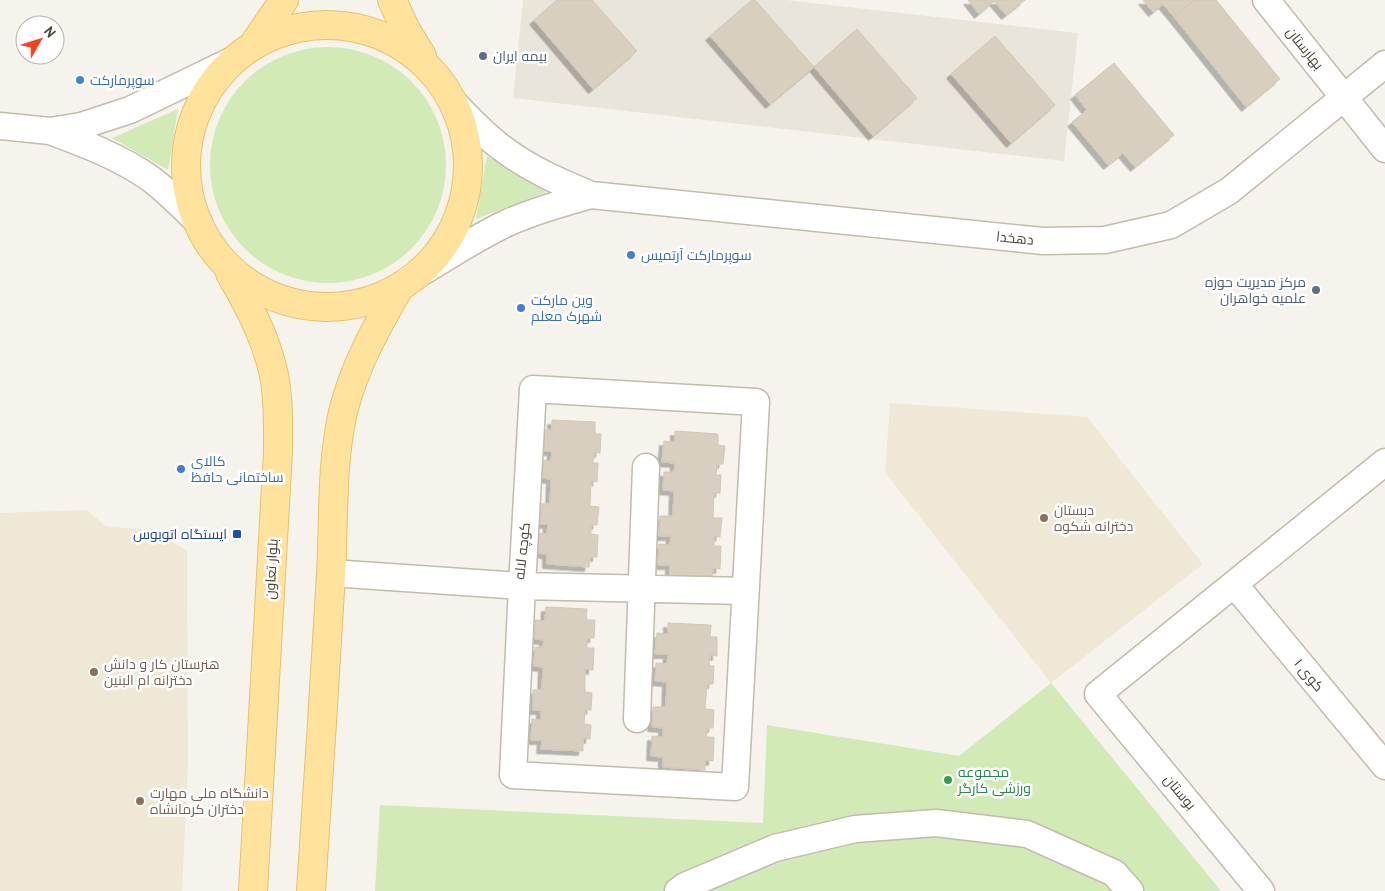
<svg xmlns="http://www.w3.org/2000/svg" width="1385" height="891" font-family="'PT Sans',Cairo,sans-serif">
	<defs>
		<filter id="shadow"><feDropShadow dx="-4.5" dy="4.5" stdDeviation="0" flood-color="#0004"/></filter>
	</defs>
	<rect width="100%" height="100%" fill="#f6f3ec"/>
	<path fill="#eae5da" d="M523 0H786L1078 33 1064 161 513 98Z"/>
	<path fill="#efe8d6" d="M890 403 1087 417 1203 564 1051 683 885 473Z
		M86 510 106 526 155 531 187 551 188 763 182 891H0V513Z"/>
	<path fill="#d2eab5" d="M210 165a118 118 0 1 1 236 0a118 118 0 1 1-236 0Z
		M178 109 168 170 112 138Z
		M487 156 547 192 476 219Z
		M1051 683 1221 891H375L380 805 763 823 767 725 959 756Z"/>
	<path fill="#d8cfc1" stroke="#d3c7b4" filter="url(#shadow)" d="M557 0H592L637 51 593 89 534 20Z
		M752 0H755L814 67 770 104 710 36Z
		M968 0H1025L1006 15 994 1 979 14Z
		M1143 0H1194L1174 17 1163 4 1153 12Z
		M1194 0H1216L1280 79 1246 107 1174 17Z
		M857 29 917 98 873 136 814 67Z
		M995 36 1055 105 1011 143 951 74Z
		M1114 63 1174 135 1135 167 1123 153 1108 165 1072 122 1087 110 1075 95Z
		M552 420 595 422V434H601L600 453 594 452 593 463H598L597 482 591 481 590 506 599 507 597 525H591V534L598 535 597 557H590L589 567 547 564V554L535 553 536 533 547 534 548 524H536L537 504H550L551 479 540 478 541 460 551 461 552 451H540V430H552Z
		M675 431 718 434V445L725 446 723 464H717L716 475H721L720 493H714L713 518H722L720 537 714 536V546H721L720 569 713 568 712 579 670 576V565H658L659 544 670 545 671 536H659L660 516H673L674 491 663 490 664 472H674L675 463 662 462 664 441 675 442Z
		M546 607 587 609 586 620H595L594 638H587V648H594L593 670 585 669V692L592 693 591 710H585L584 724 591 725 590 739 583 738V751L541 749 542 740H531L532 719 541 720V710H533V690H542L543 667 534 666 535 647H543L544 640 535 639V620L545 621Z
		M668 623 711 625 710 637H717V656L710 655 709 666H714L713 684H707L705 709 714 710 713 728H707L706 737H714L713 761 705 760V770L663 767V757L651 756 652 736 663 737V728L652 727 653 707H666L667 682 655 681 656 663 667 664 668 654H655L657 633 668 634Z"/>
	<g fill="none" stroke-linecap="round" stroke-linejoin="round">
		<defs>
			<path id="minor" d="M1266 0 1385 149
				M454 103C469 119 484 135 502 148 529 169 560 182 591 195L1043 241 1105 240 1171 225 1229 191 1385 64
				M0 126 50 131 81 126 130 110 231 61
				M50 131C85 144 120 157 151 179 168 192 184 208 199 223
				M420 273C449 256 477 237 507 223 534 211 562 203 591 195
				M533 389 756 402 735 787 513 775 522 586Z
				M331 573 522 586 745 591
				M1234 584 1385 766
				M637 719 646 467
				M678 891 685 886 775 848 855 829 936 823 1027 834 1114 873 1130 891
				M1261 891 1098 694 1385 462"/>
			<path id="major" d="M392 0 406 30 422 56
				M186 166a141 141 0 1 1 282 0a141 141 0 1 1-282 0Z
				M254 44 284 0
				M230 273C249 306 266 338 274 375 279 400 278 427 278 452L253 891
				M311 891C318 785 325 680 331 574 334 520 331 464 343 412 354 367 376 328 399 288"/>
		</defs>
		<use href="#minor" stroke="#c2bbae" stroke-width="29"/>
		<use href="#major" stroke="#e6c16a" stroke-width="30"/>
		<use href="#minor" stroke="#fff" stroke-width="26"/>
		<use href="#major" stroke="#ffe39c" stroke-width="28"/>
	</g>
	<g fill="#5c6f8a" stroke="#fff" stroke-width="2">
		<circle cx="483" cy="56" r="5"/>
		<circle cx="1316" cy="290" r="5"/>
	</g>
	<g fill="#3f7fe0" stroke="#fff" stroke-width="2">
		<circle cx="80" cy="80" r="5"/>
		<circle cx="631" cy="255" r="5"/>
		<circle cx="521" cy="308" r="5"/>
		<circle cx="181" cy="469" r="5"/>
	</g>
	<g fill="#8d6e63" stroke="#fff" stroke-width="2">
		<circle cx="1044" cy="518" r="5"/>
		<circle cx="94" cy="672" r="5"/>
		<circle cx="140" cy="801" r="5"/>
	</g>
	<rect fill="#1a4fb4" stroke="#fff" stroke-width="2" x="232" y="529" width="10" height="10" rx="2.5"/>
	<circle fill="#2e9e5b" stroke="#fff" stroke-width="2" cx="948" cy="780" r="5"/>
	<g text-anchor="middle" dominant-baseline="central" stroke-width="5" stroke-linejoin="round" paint-order="stroke">
		<g font-size="14" fill="#4b4439" stroke="#fff">
			<text transform="translate(1305 48) rotate(51)">بهارستان</text>
			<text transform="translate(1015 238) rotate(6)">دهخدا</text>
			<text transform="translate(522 551) rotate(-84)">کوچه لاله</text>
			<text transform="translate(271 569) rotate(-87)">بلوار تعاون</text>
			<text transform="translate(1309 675) rotate(50)">کوی ۱</text>
			<text transform="translate(1180 792) rotate(50)">بوستان</text>
		</g>
		<g font-size="14" fill="#4e5e75" stroke="#fff" text-anchor="start">
			<text x="493" y="56">بیمه ایران</text>
			<text x="1306" y="282" text-anchor="end">مرکز مدیریت حوزه<tspan x="1306" dy="16">علمیه خواهران</tspan></text>
		</g>
		<g font-size="14" fill="#366cbe" stroke="#fff" text-anchor="start">
			<text x="90" y="80">سوپرمارکت</text>
			<text x="641" y="255">سوپرمارکت آرتمیس</text>
			<text x="531" y="300">وین مارکت<tspan x="531" dy="16">شهرک معلم</tspan></text>
			<text x="191" y="461">کالای<tspan x="191" dy="16">ساختمانی حافظ</tspan></text>
		</g>
		<g font-size="14" fill="#785e54" stroke="#fff" text-anchor="start">
			<text x="1054" y="510">دبستان<tspan x="1054" dy="16">دخترانه شکوه</tspan></text>
			<text x="104" y="664">هنرستان کار و دانش<tspan x="104" dy="16">دخترانه ام البنین</tspan></text>
			<text x="150" y="793">دانشگاه ملی مهارت<tspan x="150" dy="16">دختران کرمانشاه</tspan></text>
		</g>
		<g font-size="14" fill="#164399" stroke="#fff" text-anchor="end">
			<text x="227" y="534">ایستگاه اتوبوس</text>
		</g>
		<g font-size="14" fill="#27864d" stroke="#fff" text-anchor="start">
			<text x="958" y="772">مجموعه<tspan x="958" dy="16">ورزشی کارگر</tspan></text>
		</g>
	</g>
	<g transform="translate(40 40) rotate(51)"><circle r="24" fill="#ffffff" stroke="#b7b4b0"/>
	<path d="M0-4L9 19L0 12L-9 19Z" fill="#fc3f1d"/>
	<text y="-8" font-size="14" font-weight="bold" text-anchor="middle" fill="#4b4439">N</text>
	</g>
</svg>
